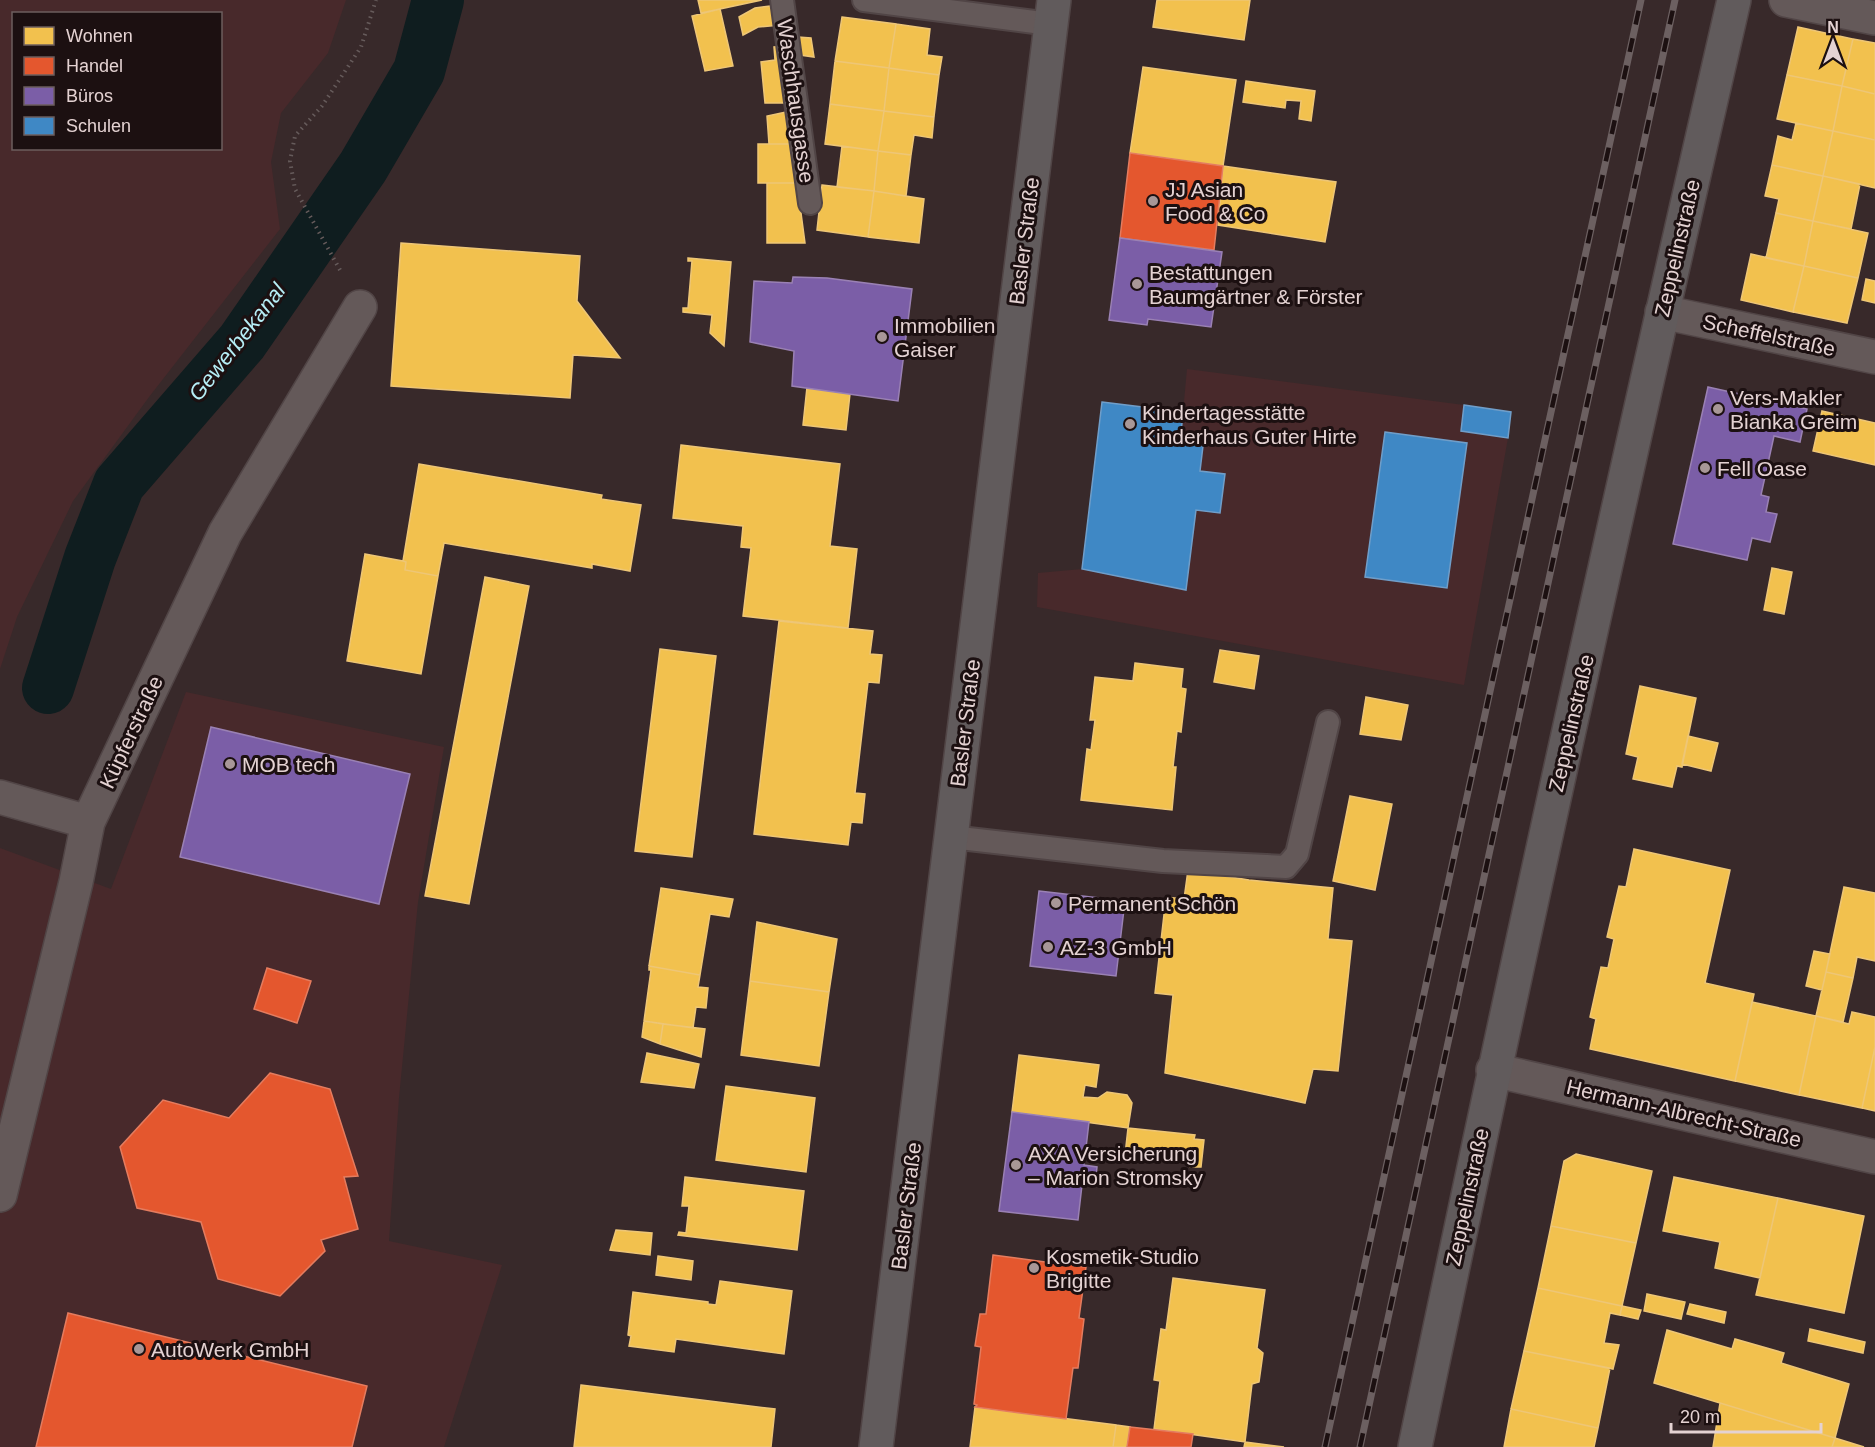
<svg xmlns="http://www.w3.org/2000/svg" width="1875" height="1447" font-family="Arial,sans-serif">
	<rect width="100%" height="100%" fill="#38292a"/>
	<path fill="#48292b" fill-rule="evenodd" d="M0 0H346L328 53 281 113 271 162 280 229 149 397 73 501 17 617 0 669ZM14 14H220V148H14Z
		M1187 369 1464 405 1508 438 1464 685 1037 607 1038 573 1082 569 1102 402 1183 412Z
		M186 692 444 747 418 902 399 1098 389 1241 502 1265 444 1447H0V848L111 889Z"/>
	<path fill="#f2c14e" stroke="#eec676" stroke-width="1.5" d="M698 0H762L701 13Z
		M1157 0H1250L1244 40 1153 27Z
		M770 6 779 11 780 25 758 27 743 35 739 17 755 8Z
		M720 9 733 66 705 71 692 16Z
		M842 17 896 24 889 68 835 61Z
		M896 24 930 29 927 55 942 57 939 75 889 68Z
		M1798 27 1853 39 1842 86 1787 75Z
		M798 37 811 38 814 57 800 55Z
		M1853 39 1875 43V94L1842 86Z
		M784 46 791 103H765L761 62 775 60 774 47Z
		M835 61 889 68 884 111 830 104Z
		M1143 67 1236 80 1223 166 1130 153Z
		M889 68 939 75 934 117 884 111Z
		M1787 75 1842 86 1833 131 1777 119Z
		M1246 81 1315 91 1311 121 1299 119 1301 101 1286 100 1285 108 1243 102Z
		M1842 86 1875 94V140L1833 131Z
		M830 104 884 111 878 151 825 144Z
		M791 111 793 144H769L767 116Z
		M884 111 934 117 932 138 914 135 911 155 878 151Z
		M1796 123 1833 131 1823 176 1772 165 1778 136 1792 140Z
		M1833 131 1875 140V188L1823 176Z
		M758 144H797V183H758Z
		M842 146 878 151 874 191 837 187Z
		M878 151 911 155 906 196 874 191Z
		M1772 165 1823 176 1813 221 1776 213 1779 199 1765 196Z
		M1223 166 1336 182 1325 242 1218 225Z
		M1823 176 1860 184 1851 229 1813 221Z
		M767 183H797L805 243H767Z
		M822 185 874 191 868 237 817 230Z
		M874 191 924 199 919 243 868 237Z
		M1776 213 1813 221 1804 266 1766 258Z
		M1813 221 1868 233 1858 278 1804 266Z
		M401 243 580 256 577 301 620 358 573 355 570 398 391 386Z
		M1751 254 1804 266 1793 312 1741 300Z
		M688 258 731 262 724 346 710 333 712 315 683 312V308H688L692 261H688Z
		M1804 266 1858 278 1847 323 1793 312Z
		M1866 279 1875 281V303L1862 300Z
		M807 387 850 394 846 430 803 425Z
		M1822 411 1875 423V465L1813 451Z
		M681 445 840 464 830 546 857 549 848 628 743 616 751 548 741 547 743 526 673 518Z
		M419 464 602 495 601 499 641 505 630 571 592 564V568L444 543 438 576 405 570 406 562 403 561Z
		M365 554 403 561 406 562 405 570 438 576 421 674 347 661Z
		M1772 568 1792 572 1784 614 1764 610Z
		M485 577 529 586 469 904 425 896Z
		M779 621 873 631 870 654 882 655 879 683 868 682 855 793 865 794 862 823 851 822 848 845 754 834Z
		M660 649 716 656 692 857 635 851Z
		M1220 650 1259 656 1254 689 1214 682Z
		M1135 663 1183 669 1181 688 1186 689 1181 732 1177 731 1173 767H1176L1172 810 1081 800 1087 749 1091 750 1095 720H1090L1095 677 1133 681Z
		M1640 686 1696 698 1682 767 1677 766 1672 787 1633 779 1638 757 1626 754Z
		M1366 697 1408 705 1401 740 1360 734Z
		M1688 736 1718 743 1711 771 1682 764Z
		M1350 796 1392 804 1375 890 1333 881Z
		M1634 849 1730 870 1705 983 1754 994 1735 1081 1590 1049 1596 1019 1590 1017 1601 967 1608 968 1614 939 1607 937 1619 886 1626 887Z
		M1188 870 1249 880 1333 888 1328 939 1352 941 1338 1071 1313 1069 1305 1103 1165 1073 1173 995 1155 993 1166 897 1184 899Z
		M1844 887 1875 893V961L1857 957 1853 978 1826 972Z
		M661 888 733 899 729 917 710 914 700 975 649 966Z
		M757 922 837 939 829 992 750 981Z
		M1814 951 1830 954 1822 990 1806 986Z
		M649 966 700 975 698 987 708 988 706 1008 696 1007 693 1028 644 1021 651 970H649Z
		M1826 972 1853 978 1843 1022 1816 1016Z
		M750 981 829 992 819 1066 741 1055Z
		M1752 1002 1816 1016 1799 1095 1735 1081Z
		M1852 1012 1875 1017V1047L1862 1108 1799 1095 1816 1016 1849 1024Z
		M644 1021 663 1024 660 1044 642 1037Z
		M663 1024 705 1029 701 1057 660 1044Z
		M1875 1047V1111L1862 1108Z
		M647 1053 699 1064 694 1088 641 1082Z
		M1019 1055 1099 1065 1096 1087 1085 1085 1083 1097 1098 1098 1107 1092 1127 1095 1132 1103 1128 1128 1012 1112Z
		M726 1086 815 1098 806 1172 716 1160Z
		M1128 1128 1195 1135 1194 1139 1204 1140 1201 1167H1190V1162L1125 1155Z
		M1576 1154 1652 1171 1636 1243 1551 1226 1564 1161Z
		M685 1177 804 1191 797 1250 678 1235 679 1232 686 1233 689 1206H682Z
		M1674 1177 1778 1198 1760 1278 1715 1268 1720 1242 1663 1231Z
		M1778 1198 1864 1216 1844 1313 1756 1295Z
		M1551 1226 1636 1243 1622 1306 1538 1288Z
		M616 1230 652 1233 650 1255 610 1250Z
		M658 1256 693 1261 691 1280 656 1275Z
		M1173 1278 1265 1290 1257 1348 1263 1353 1259 1382 1252 1384 1245 1442 1154 1429 1160 1381 1154 1380 1161 1329 1166 1330Z
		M720 1281 792 1291 784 1354 676 1339 674 1352 629 1346 631 1336 628 1335 633 1292 708 1302V1304L716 1305Z
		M1538 1288 1622 1306 1620 1315 1610 1313 1604 1343 1619 1345 1613 1369 1524 1351Z
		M1647 1294 1685 1302 1681 1319 1644 1311Z
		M1690 1304 1726 1312 1724 1323 1687 1314Z
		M1622 1306 1641 1310 1638 1319 1620 1315Z
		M1810 1329 1865 1342 1863 1353 1808 1341Z
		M1667 1330 1732 1349 1735 1339 1784 1353 1781 1363 1849 1384 1835 1438 1654 1383Z
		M1524 1351 1610 1368 1598 1428 1511 1409Z
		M581 1385 775 1409 771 1447H574Z
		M1720 1403 1835 1438 1832 1447H1713Z
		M975 1407 1116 1425 1113 1447H970Z
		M1511 1409 1598 1428 1594 1447H1504Z
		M1116 1425 1130 1427 1127 1447H1113Z
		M1835 1438 1864 1447H1832Z
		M1245 1442 1284 1447H1244Z"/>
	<path fill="#e4572e" stroke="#e47c5f" stroke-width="1.5" d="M1130 153 1223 166 1214 250 1120 238Z
		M267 968 311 981 297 1023 254 1009Z
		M270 1073 330 1089 358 1176 344 1177 358 1229 321 1240 325 1251 280 1296 218 1279 201 1222 137 1208 120 1147 163 1100 229 1118Z
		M993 1255 1060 1264 1065 1260 1071 1261 1074 1266 1086 1267 1079 1318 1084 1319 1078 1368H1073L1066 1419 975 1407 977 1405 974 1404 981 1347 975 1346 980 1314H986Z
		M68 1313 367 1386 352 1447H36Z
		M1130 1427 1193 1434 1191 1447H1127Z"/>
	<path fill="#7b5ea7" stroke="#9a81b4" stroke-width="1.5" d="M1120 238 1222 252 1211 327 1148 319 1147 325 1109 320Z
		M793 277 827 278 912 289 898 401 792 386 794 351 750 342 754 281 792 283Z
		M1708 387 1807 409 1800 442 1774 436 1761 495 1769 497 1766 512 1777 514 1770 542 1752 538 1747 560 1673 544Z
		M211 727 410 774 379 904 180 857Z
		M1039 891 1125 901 1116 976 1030 966Z
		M1012 1112 1089 1122 1084 1165 1097 1167 1095 1186 1082 1185 1078 1220 999 1211Z"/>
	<path fill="#3f88c5" stroke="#709ec9" stroke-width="1.5" d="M1102 402 1183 412 1180 444 1203 446 1200 471 1225 474 1220 513 1196 510 1186 590 1082 569Z
		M1464 405 1511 412 1508 438 1461 431Z
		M1385 432 1467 443 1447 588 1365 577Z"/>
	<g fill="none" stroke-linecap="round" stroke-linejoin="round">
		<path stroke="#0f1d1f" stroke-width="52" d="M48 688 90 558 119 484 242 342 363 167 419 71 438 0"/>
		<defs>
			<path id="service" d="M782 0 810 203
				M864 0 1050 24
				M951 837 1163 861 1286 867 1297 854 1328 722"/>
			<path id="minor" d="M1786 0 1875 18
				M1662 312 1875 357
				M0 797 88 822
				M1493 1070 1875 1157
				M0 1195 76 882 88 822 225 533 360 307"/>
			<path id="secondary" d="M876 1447 1054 0
				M1415 1447C1516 963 1623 481 1734 0"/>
		</defs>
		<use href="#service" stroke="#514546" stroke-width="26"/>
		<use href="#minor" stroke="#514546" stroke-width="36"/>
		<use href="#secondary" stroke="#514546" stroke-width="36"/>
		<path stroke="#665b5b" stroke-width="4" stroke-dasharray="1.5 4.5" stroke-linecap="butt" d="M340 270 295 189 290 161 295 136 322 106 361 47 376 0"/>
		<use href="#service" stroke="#645959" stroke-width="22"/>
		<use href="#minor" stroke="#645959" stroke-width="33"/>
		<use href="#secondary" stroke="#615b5c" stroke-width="33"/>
		<defs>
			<path id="rail" d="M1325 1447 1641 0
				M1360 1447 1675 0"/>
		</defs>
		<use href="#rail" stroke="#6c6061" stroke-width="7"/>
		<use href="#rail" stroke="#1c1011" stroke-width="4.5" stroke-dasharray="14" stroke-linecap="butt"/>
	</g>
	<g fill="#a89797" stroke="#1c1011" stroke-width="2">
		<circle cx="1153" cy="201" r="6"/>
		<circle cx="1137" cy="284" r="6"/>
		<circle cx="882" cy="337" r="6"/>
		<circle cx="1718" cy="409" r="6"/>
		<circle cx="1130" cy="424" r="6"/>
		<circle cx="1705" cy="468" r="6"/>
		<circle cx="230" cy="764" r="6"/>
		<circle cx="1056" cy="903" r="6"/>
		<circle cx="1048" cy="947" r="6"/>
		<circle cx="1016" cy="1165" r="6"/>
		<circle cx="1034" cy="1268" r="6"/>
		<circle cx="139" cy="1349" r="6"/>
	</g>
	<g text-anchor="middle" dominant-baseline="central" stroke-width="6" stroke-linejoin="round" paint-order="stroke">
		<g font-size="21" fill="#e4d2d2" stroke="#1c1011">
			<text transform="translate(796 101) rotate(82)">Waschhausgasse</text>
			<text transform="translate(1024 241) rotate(-83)">Basler Straße</text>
			<text transform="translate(1677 248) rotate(-77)">Zeppelinstraße</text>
			<text transform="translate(1769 335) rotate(12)">Scheffelstraße</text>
			<text transform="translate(965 723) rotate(-83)">Basler Straße</text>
			<text transform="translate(1571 723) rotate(-77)">Zeppelinstraße</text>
			<text transform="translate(131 732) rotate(-65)">Küpferstraße</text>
			<text transform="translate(1684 1113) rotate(13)">Hermann-Albrecht-Straße</text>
			<text transform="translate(1467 1197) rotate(-78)">Zeppelinstraße</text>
			<text transform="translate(906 1206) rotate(-83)">Basler Straße</text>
		</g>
		<g font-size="21" fill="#e4d2d2" stroke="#1c1011" text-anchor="start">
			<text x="1165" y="189">JJ Asian<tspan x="1165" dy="24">Food &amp; Co</tspan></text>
			<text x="1149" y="272">Bestattungen<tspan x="1149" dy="24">Baumgärtner &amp; Förster</tspan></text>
			<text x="894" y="325">Immobilien<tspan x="894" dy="24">Gaiser</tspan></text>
			<text x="1730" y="397">Vers-Makler<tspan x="1730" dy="24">Bianka Greim</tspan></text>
			<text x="1142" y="412">Kindertagesstätte<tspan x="1142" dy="24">Kinderhaus Guter Hirte</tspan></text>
			<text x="1717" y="468">Fell Oase</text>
			<text x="242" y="764">MOB tech</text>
			<text x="1068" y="903">Permanent Schön</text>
			<text x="1060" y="947">AZ-3 GmbH</text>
			<text x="1028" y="1153">AXA Versicherung<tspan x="1028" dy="24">– Marion Stromsky</tspan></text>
			<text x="1046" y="1256">Kosmetik-Studio<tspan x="1046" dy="24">Brigitte</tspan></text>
			<text x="151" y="1349">AutoWerk GmbH</text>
		</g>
		<g font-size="22" font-style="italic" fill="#b6eef6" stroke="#1c1011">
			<text transform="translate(237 342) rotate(-52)">Gewerbekanal</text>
		</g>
	</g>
	<rect x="12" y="12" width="210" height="138" fill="#1c1011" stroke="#6c5e5e" stroke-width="1.5"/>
	<rect x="24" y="27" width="30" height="18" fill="#f2c14e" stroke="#6c5e5e" stroke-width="1.5"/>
	<text x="66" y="42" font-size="18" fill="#e4d2d2">Wohnen</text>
	<rect x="24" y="57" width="30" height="18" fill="#e4572e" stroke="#6c5e5e" stroke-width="1.5"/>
	<text x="66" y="72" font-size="18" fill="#e4d2d2">Handel</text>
	<rect x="24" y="87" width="30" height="18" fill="#7b5ea7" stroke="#6c5e5e" stroke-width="1.5"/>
	<text x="66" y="102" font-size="18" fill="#e4d2d2">Büros</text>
	<rect x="24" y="117" width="30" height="18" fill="#3f88c5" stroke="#6c5e5e" stroke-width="1.5"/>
	<text x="66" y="132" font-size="18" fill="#e4d2d2">Schulen</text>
	<g transform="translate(1833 42)" stroke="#1c1011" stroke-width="4.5" paint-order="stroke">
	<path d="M0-4.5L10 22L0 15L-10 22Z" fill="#e4d2d2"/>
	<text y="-9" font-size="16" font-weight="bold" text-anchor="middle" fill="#e4d2d2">N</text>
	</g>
	<path d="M1671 1423v9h150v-9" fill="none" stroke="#e4d2d2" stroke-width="3"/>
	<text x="1680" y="1423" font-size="18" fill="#e4d2d2" stroke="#1c1011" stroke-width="4.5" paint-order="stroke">20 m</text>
</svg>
